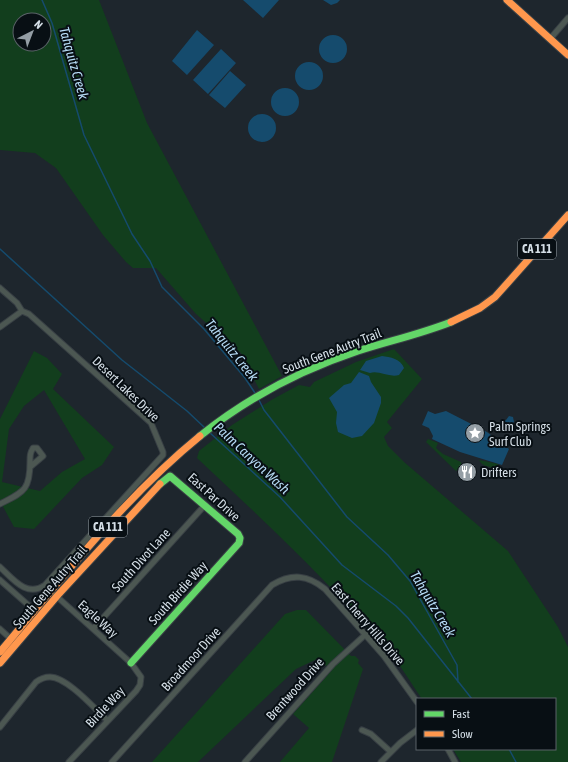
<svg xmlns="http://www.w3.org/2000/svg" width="568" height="762" font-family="'Asap Condensed',sans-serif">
	<rect width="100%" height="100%" fill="#1e262d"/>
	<path fill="#123e1d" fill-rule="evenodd" d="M0 0H99L147 123 282 376 259 389 241 353 196 314 156 268H133L126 262 103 235 56 168 35 153 0 150ZM20 20H44V44H20Z
		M394 349 422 379 387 422 392 428 384 437 388 446 404 462 508 551 558 627 568 647V762H461L453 749H555V699H422C411 683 401 666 389 652 330 582 263 520 197 458L199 451 232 425 273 399 299 385 310 387 314 382 356 362Z
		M34 351 47 358 62 374 53 389 114 447 102 465 82 478 34 529 14 527 0 501V419ZM44 390 85 459 62 472 40 491 2 482 9 429 24 406Z
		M428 439 438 443 436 448 443 454 461 462 462 466 456 471 426 442Z
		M479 460 498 464V466L496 468C489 467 482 466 479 460Z
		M297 610H306L351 656H355L359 660 358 663 363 669 332 762H280L309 728 293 714 332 670 317 659 296 669 198 762H152L285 614Z"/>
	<path fill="#154b6d" d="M243 0H279L263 18Z
		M323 0H340L337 3 331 5Z
		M197 30 214 45 187 75 172 61Z
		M319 49a14 14 0 1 1 28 0a14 14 0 1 1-28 0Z
		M221 49 236 63 208 94 193 80Z
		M295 76a14 14 0 1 1 28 0a14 14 0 1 1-28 0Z
		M230 71 246 85 225 108 209 95Z
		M271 102a14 14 0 1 1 28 0a14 14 0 1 1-28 0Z
		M248 128a14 14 0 1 1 28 0a14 14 0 1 1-28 0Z
		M382 356C390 357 401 359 404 368L399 375C389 378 379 370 370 373L360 370 366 361Z
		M359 372 369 376 371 382 381 397V403L374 423 362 436 352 438 338 432 336 423 337 412 329 398 344 385 351 383Z
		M428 411 435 414 446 411 487 432 509 449 502 465 460 452 432 439 433 436 429 428 422 425Z
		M509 416 513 417 514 422 508 426 507 429H502L498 424 506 420Z"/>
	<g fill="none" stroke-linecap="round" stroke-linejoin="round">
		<path stroke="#154b6d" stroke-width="1.5" d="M42 0 52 23 84 135 132 234 150 261 162 287 204 329 245 378 255 393
			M0 249 122 360 187 411 205 428
			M258 398 264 410 347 517 388 555 410 581 457 665 458 682
			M209 432 280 497 342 565 396 606 408 618 472 699
			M509 749 516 762"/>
		<defs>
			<path id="street" d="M550 39 568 18
				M0 288 17 303 22 311 29 314 151 423 163 452V455L45 585C27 598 13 579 0 567
				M0 327 22 311
				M0 504C23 492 30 491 30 462 30 456 30 453 33 448H37L43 456 30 467
				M0 580 35 611
				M54 594 131 663 141 677 140 685 136 691 69 762
				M0 629 11 639
				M93 629 205 505
				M0 727 36 682C40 679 45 677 50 677 67 677 95 709 107 720
				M362 730 371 734 391 752
				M448 749 455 762
				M112 762 272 585C292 573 308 575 325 589L384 656 417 702
				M245 762 333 664 366 634
				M381 762 400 743 417 730"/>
			<path id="fast" d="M200 436C247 398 301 370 358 351 389 341 421 334 451 322
				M131 663 239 543 240 538 238 534 170 476 160 484"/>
			<path id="slow" d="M507 0 568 55
				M451 322 480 308 495 297 568 215
				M0 652C63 577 124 498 200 436
				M0 663 57 596 160 484"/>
		</defs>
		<use href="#street" stroke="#394045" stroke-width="7"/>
		<use href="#fast" stroke="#394045" stroke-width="9"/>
		<use href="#slow" stroke="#394045" stroke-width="9"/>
		<use href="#street" stroke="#4c5752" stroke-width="5"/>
		<use href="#fast" stroke="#63d668" stroke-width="7"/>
		<use href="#slow" stroke="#ff974d" stroke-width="7"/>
	</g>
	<defs>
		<symbol id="sight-disc" viewBox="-11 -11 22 22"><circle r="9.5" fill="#949ea5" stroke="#080f14"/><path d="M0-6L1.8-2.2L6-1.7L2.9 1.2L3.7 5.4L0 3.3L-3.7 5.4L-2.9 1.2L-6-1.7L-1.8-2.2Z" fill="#fff"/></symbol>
		<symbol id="restaurant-disc" viewBox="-11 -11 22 22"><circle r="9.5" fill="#949ea5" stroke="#080f14"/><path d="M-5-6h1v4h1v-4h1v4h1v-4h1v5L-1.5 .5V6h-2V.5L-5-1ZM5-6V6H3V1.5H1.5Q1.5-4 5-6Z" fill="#fff"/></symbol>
	</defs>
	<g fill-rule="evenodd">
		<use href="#sight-disc" x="464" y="422" width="22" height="22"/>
		<use href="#restaurant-disc" x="456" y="461" width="22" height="22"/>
	</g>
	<g text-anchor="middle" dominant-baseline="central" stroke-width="4" stroke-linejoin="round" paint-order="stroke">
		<g fill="#080f14" stroke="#97a0a7" stroke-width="1">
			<rect x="518" y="239" width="38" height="20" rx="3"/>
			<rect x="89" y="517" width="38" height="20" rx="3"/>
		</g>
		<g font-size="12" font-weight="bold" fill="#d4dee6">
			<text x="537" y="249">CA 111</text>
			<text x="108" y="527">CA 111</text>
		</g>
		<g font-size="13" fill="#d4dee6" stroke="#080f14">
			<text transform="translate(332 351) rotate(-21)">South Gene Autry Trail</text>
			<text transform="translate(126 389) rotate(44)">Desert Lakes Drive</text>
			<text transform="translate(214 497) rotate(42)">East Par Drive</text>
			<text transform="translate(141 560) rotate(-48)">South Divot Lane</text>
			<text transform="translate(50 587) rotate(-49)">South Gene Autry Trail</text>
			<text transform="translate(178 593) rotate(-48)">South Birdie Way</text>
			<text transform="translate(98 619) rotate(42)">Eagle Way</text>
			<text transform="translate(368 624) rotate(49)">East Cherry Hills Drive</text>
			<text transform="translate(191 659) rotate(-48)">Broadmoor Drive</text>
			<text transform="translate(295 689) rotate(-48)">Brentwood Drive</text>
			<text transform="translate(105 707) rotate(-47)">Birdie Way</text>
		</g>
		<g font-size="13" fill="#d4dee6" stroke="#080f14" text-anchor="start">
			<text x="489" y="426">Palm Springs<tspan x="489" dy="15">Surf Club</tspan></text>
			<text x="481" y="472">Drifters</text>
		</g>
		<g font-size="14" font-style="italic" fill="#b5daf4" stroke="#080f14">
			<text transform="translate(74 63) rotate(74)">Tahquitz Creek</text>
			<text transform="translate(232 350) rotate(51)">Tahquitz Creek</text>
			<text transform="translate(252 458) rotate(43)">Palm Canyon Wash</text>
			<text transform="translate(433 604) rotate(59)">Tahquitz Creek</text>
		</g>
	</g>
	<rect x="416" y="698" width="140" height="52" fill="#080f14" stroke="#5a6268"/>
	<rect x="424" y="711" width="20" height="6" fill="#63d668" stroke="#5a6268"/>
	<text x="452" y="718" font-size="12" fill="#d4dee6">Fast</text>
	<rect x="424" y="731" width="20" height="6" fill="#ff974d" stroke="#5a6268"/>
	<text x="452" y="738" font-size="12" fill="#d4dee6">Slow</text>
	<g transform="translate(32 32) rotate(42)"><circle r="19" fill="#080f14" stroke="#5a6268"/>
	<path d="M0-3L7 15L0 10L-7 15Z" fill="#949ea5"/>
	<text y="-6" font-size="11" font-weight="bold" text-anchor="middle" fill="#d4dee6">N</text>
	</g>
</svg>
